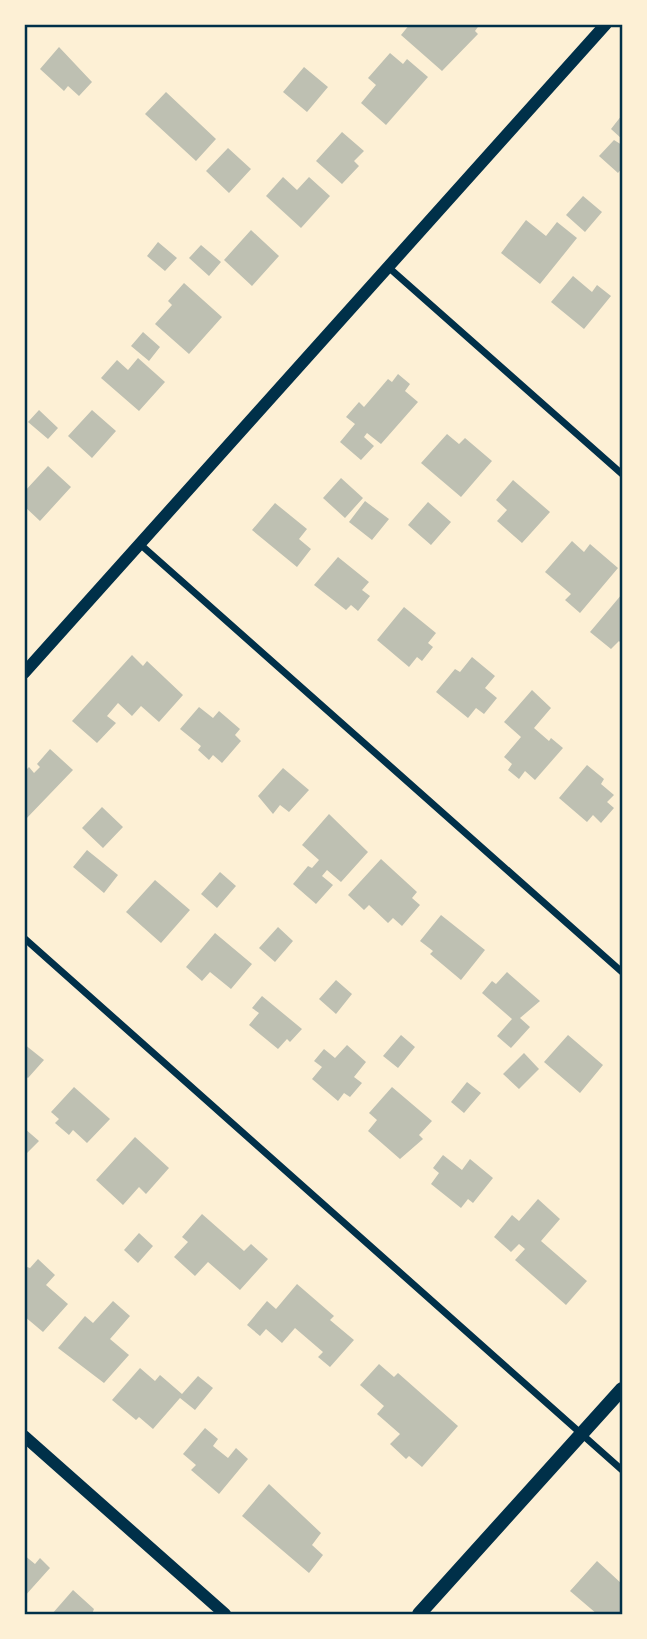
<svg xmlns="http://www.w3.org/2000/svg" width="647" height="1639" font-family="Ubuntu,sans-serif">
	<rect width="100%" height="100%" fill="#fdf0d5"/>
	<path fill="#bec0b2" d="M410 24H480L475 31 478 34 442 71 401 35Z
		M59 47 92 82 79 96 68 86 64 91 40 69Z
		M390 53 403 64 407 59 428 77 386 125 361 103 376 85 368 78Z
		M304 67 328 87 307 112 283 92Z
		M166 92 216 139 196 161 145 114Z
		M622 115V139L611 129Z
		M342 132 364 151 354 161 359 166 342 184 316 161Z
		M614 140 622 145V168L618 173 599 156Z
		M228 148 251 169 229 193 206 171Z
		M283 177 297 190 309 177 330 196 301 228 266 196Z
		M583 196 602 212 585 232 566 215Z
		M526 220 546 236 557 222 577 238 540 284 501 253Z
		M251 230 279 256 252 286 224 260Z
		M158 242 177 258 165 271 147 256Z
		M201 245 221 262 209 276 189 258Z
		M573 276 592 292 597 285 611 296 584 329 551 302Z
		M184 283 222 317 189 354 155 324 172 305 168 301Z
		M143 332 160 347 149 361 131 346Z
		M138 358 165 382 139 411 101 378 117 360 128 370Z
		M398 374 410 384 405 391 418 402 381 444 367 433 364 437 374 446 361 460 340 442 355 424 346 417 359 402 364 407 388 379 392 382Z
		M39 410 58 428 48 439 28 422Z
		M92 410 116 431 92 458 68 436Z
		M447 434 459 444 465 438 492 461 461 497 421 463Z
		M48 466 71 487 40 521 24 506V492Z
		M341 478 363 498 345 518 323 498Z
		M513 480 550 512 522 543 497 521 507 510 496 500Z
		M365 501 389 519 372 540 349 522Z
		M428 502 451 522 431 545 408 525Z
		M275 503 307 529 299 539 311 549 297 567 252 530Z
		M572 541 584 552 590 544 618 568 580 613 565 600 571 594 545 572Z
		M338 557 369 582 362 590 370 596 358 611 351 605 346 610 314 585Z
		M622 594V644L619 641 611 649 590 632Z
		M404 607 436 633 428 643 433 647 422 661 417 657 409 667 377 640Z
		M132 655 143 666 147 661 183 695 159 722 141 706 132 716 118 703 107 716 116 723 97 743 72 721Z
		M472 657 495 676 485 688 497 698 484 714 476 708 468 718 436 692 455 669 460 672Z
		M532 690 551 708 534 728 549 741 551 738 563 748 535 780 525 771 519 779 508 770 512 764 504 757 521 737 504 722Z
		M199 707 213 718 219 711 240 729 235 735 241 741 222 763 213 755 209 760 198 750 201 746 180 729Z
		M50 749 73 770 24 821V772L29 767 34 773 40 767 37 764Z
		M587 765 604 779 601 784 614 795 607 802 614 808 601 823 593 815 587 822 559 798Z
		M283 768 309 790 289 812 280 805 273 814 258 796Z
		M102 807 123 827 103 848 82 828Z
		M329 814 368 852 341 882 327 870 322 876 333 885 316 904 293 884 308 866 312 868 319 860 302 845Z
		M87 850 118 875 104 893 73 867Z
		M381 859 417 892 412 898 420 905 402 926 393 918 388 923 369 905 364 910 348 895Z
		M220 872 236 886 217 908 201 894Z
		M155 880 190 910 161 943 126 912Z
		M441 915 485 950 461 980 430 954 433 951 420 941Z
		M278 927 293 941 275 962 259 948Z
		M215 933 252 964 231 989 210 972 202 981 186 967Z
		M507 972 540 1001 520 1018 530 1027 511 1048 497 1036 512 1019 482 993 492 981 496 984Z
		M336 980 352 994 336 1014 319 999Z
		M262 996 302 1029 290 1042 287 1039 278 1049 249 1025 259 1013 252 1008Z
		M401 1035 415 1047 398 1068 383 1056Z
		M568 1035 603 1065 580 1093 544 1062Z
		M24 1044 44 1060 28 1078 24 1075Z
		M347 1045 366 1062 354 1077 362 1083 350 1097 344 1093 338 1101 312 1079 322 1067 314 1061 324 1049 335 1058Z
		M524 1053 539 1069 519 1089 503 1074Z
		M467 1082 481 1093 464 1113 451 1102Z
		M74 1087 110 1119 87 1143 73 1130 69 1135 55 1123 59 1119 51 1112Z
		M392 1087 432 1121 419 1135 423 1139 400 1159 368 1131 377 1120 369 1113Z
		M24 1128 39 1141 24 1156Z
		M135 1137 169 1168 146 1194 139 1187 123 1205 96 1180Z
		M443 1155 462 1170 470 1159 493 1178 473 1203 468 1199 461 1208 431 1184 439 1173 433 1168Z
		M538 1199 560 1219 541 1241 587 1281 566 1305 515 1260 525 1249 519 1244 511 1252 494 1237 512 1215 519 1221Z
		M202 1214 244 1251 251 1244 268 1259 240 1290 208 1262 195 1276 174 1257 188 1242 182 1237Z
		M139 1233 153 1246 138 1263 124 1250Z
		M38 1259 55 1275 46 1285 68 1304 43 1332 24 1316V1266L30 1268Z
		M297 1284 334 1316 330 1320 354 1340 330 1367 318 1357 323 1352 295 1328 282 1343 266 1329 260 1336 247 1325 267 1301 276 1309Z
		M113 1301 130 1316 110 1339 129 1355 104 1383 58 1348 85 1316 93 1323Z
		M379 1364 394 1377 398 1373 458 1426 422 1467 409 1456 406 1459 390 1444 400 1434 377 1414 384 1406 360 1385Z
		M140 1368 155 1381 160 1375 182 1394 198 1376 213 1388 195 1410 180 1398 153 1429 139 1417 136 1420 112 1400Z
		M205 1428 218 1439 213 1446 228 1458 236 1448 248 1459 219 1494 191 1470 196 1465 183 1454Z
		M269 1484 321 1533 312 1545 323 1555 309 1573 242 1516Z
		M24 1555 35 1564 40 1558 50 1568 24 1597Z
		M597 1561 622 1584V1614H597L570 1591Z
		M73 1590 94 1609 92 1614H52Z"/>
	<g fill="none" stroke-linecap="round" stroke-linejoin="round">
		<path stroke="#003049" stroke-width="7" d="M387 266 622 474
			M141 545 622 972
			M24 938 622 1470"/>
		<path stroke="#003049" stroke-width="12" d="M24 673 606 24
			M24 1436 225 1614"/>
		<path stroke="#003049" stroke-width="14" d="M419 1614 622 1389"/>
	</g>
	<rect width="647" height="1639" fill="none" stroke="#fdf0d5" stroke-width="52"/>
	<rect x="26" y="26" width="595" height="1587" fill="none" stroke="#003049" stroke-width="2.5"/>
</svg>
